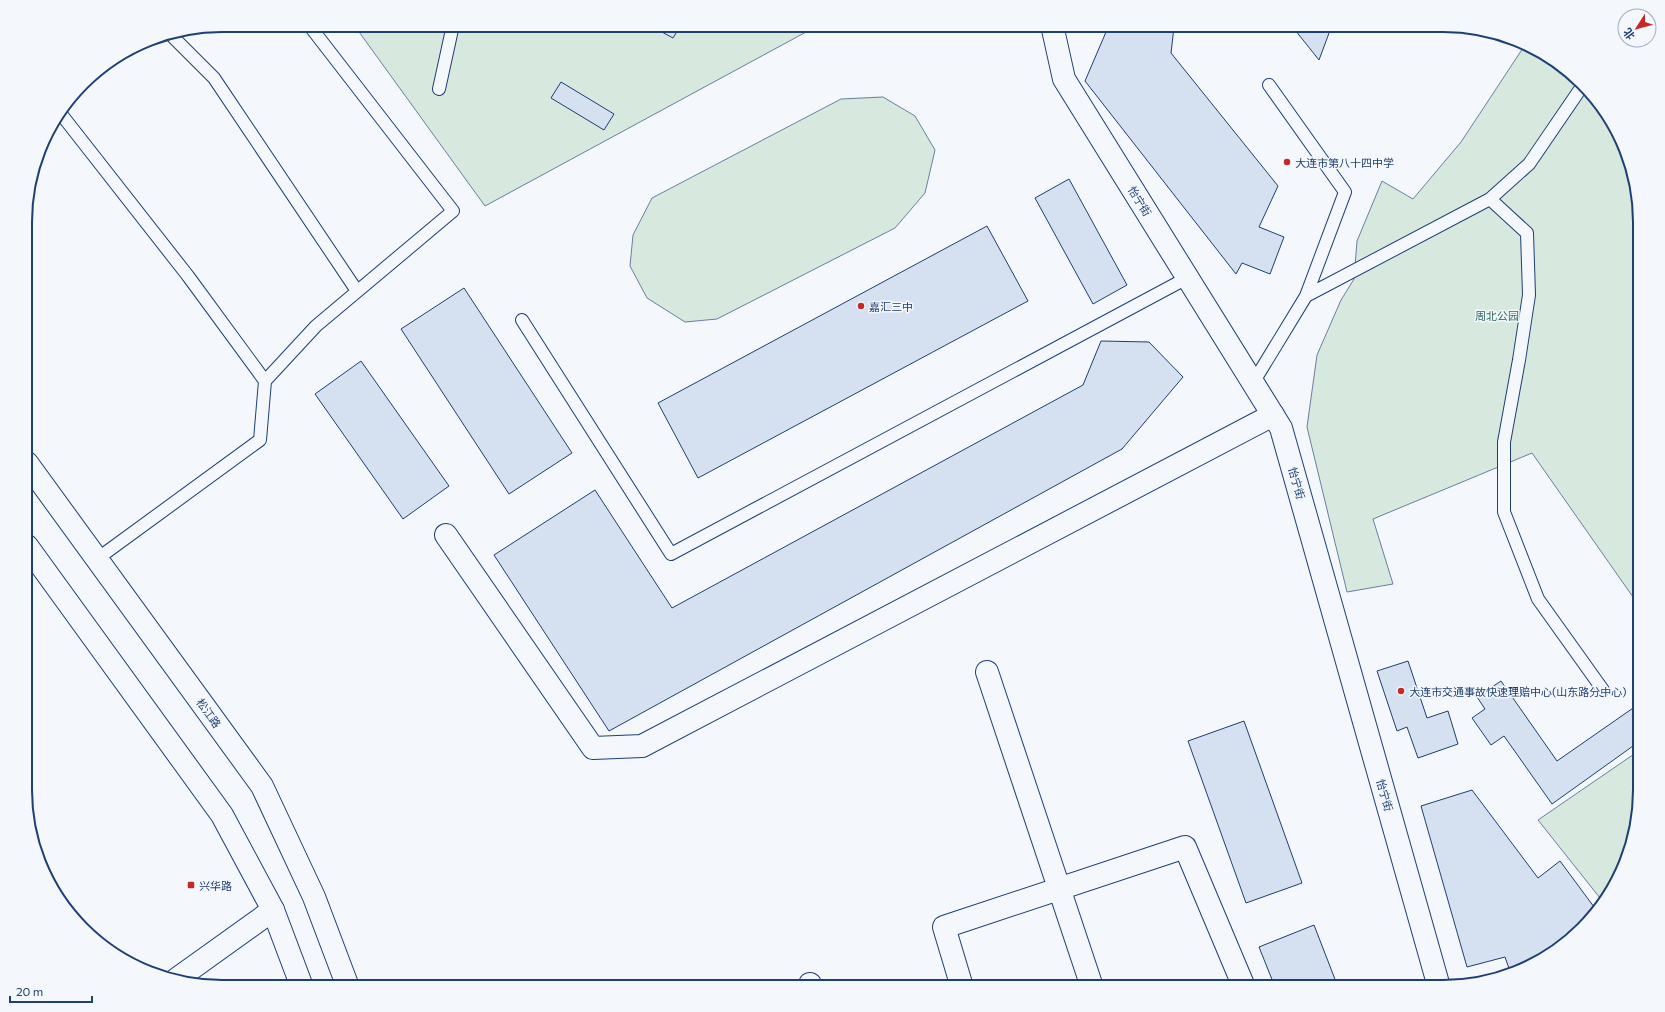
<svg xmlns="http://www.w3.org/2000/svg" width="1665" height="1012" font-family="Commissioner,'Noto Sans SC',sans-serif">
	<rect width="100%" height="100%" fill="#f4f7fb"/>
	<path fill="#d7e8df" stroke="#687fa3" d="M354 25H819L485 206Z
		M1525 45 1552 58 1591 92 1614 124 1633 170 1640 209V607L1532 453 1373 519 1393 584 1347 592 1307 427 1317 355 1341 300 1354 279 1357 241 1382 181 1413 199 1461 142Z
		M883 97 915 116 935 150 925 193 895 228 717 319 685 322 647 298 630 266 633 235 652 198 841 99Z
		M1640 750V803L1630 853 1604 903 1538 820Z"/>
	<path fill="#d5e0f0" stroke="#1d3f73" d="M664 25H681L673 38 660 31Z
		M1109 25H1189L1174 27 1171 53 1278 186 1259 227 1284 237 1270 274 1242 263 1236 274 1085 81Z
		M1291 25H1332L1319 60Z
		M561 82 614 114 604 130 551 98Z
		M1069 179 1127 285 1093 304 1035 198Z
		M987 226 1028 301 698 478 658 403Z
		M464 288 572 453 509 494 401 329Z
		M1101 341 1149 342 1183 377 1122 449 609 731 494 555 595 490 672 608 1083 385Z
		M361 361 449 486 403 519 315 394Z
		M1408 661 1427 718 1448 711 1458 744 1418 758 1407 727 1397 731 1377 671Z
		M1501 681 1557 761 1636 706 1640 711V741L1552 804 1504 736 1491 745 1472 718 1485 709 1477 697Z
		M1244 721 1302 883 1246 903 1188 741Z
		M1472 790 1538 878 1560 861 1597 911 1573 938 1541 961 1511 974 1505 957 1467 967 1421 806Z
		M1314 925 1338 987H1275L1259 947Z"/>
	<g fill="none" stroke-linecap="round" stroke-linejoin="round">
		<defs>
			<path id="lane" d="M171 35 214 78 357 291
				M1269 85 1345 192 1306 296
				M439 89 453 25
				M61 114 188 276 265 381
				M1490 199 1527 233 1529 295 1519 360 1504 442V512L1538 599 1603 690
				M522 320 671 554 1187 278
				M1253 383 1306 296 1490 199 1529 164 1583 85
				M97 559 260 440 265 381 316 326 453 211 309 25"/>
			<path id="street" d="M446 535 593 748 642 746 1273 415
				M987 672 1092 987
				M174 981 273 910
				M810 984 811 987
				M962 987 944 927 1185 847 1244 987"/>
			<path id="secondary" d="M1052 25 1064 79 1281 428 1439 987"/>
			<path id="primary" d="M27 463 262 786 314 897 348 987
				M27 546 222 815 273 910 302 987"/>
		</defs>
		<use href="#lane" stroke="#1d3f73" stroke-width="14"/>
		<use href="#street" stroke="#1d3f73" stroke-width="24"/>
		<use href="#secondary" stroke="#1d3f73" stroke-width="24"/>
		<use href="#primary" stroke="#1d3f73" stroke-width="24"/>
		<use href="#lane" stroke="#f4f7fb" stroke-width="12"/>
		<use href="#street" stroke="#f4f7fb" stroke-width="22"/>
		<use href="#secondary" stroke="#f4f7fb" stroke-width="22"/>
		<use href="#primary" stroke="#f4f7fb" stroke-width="22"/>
	</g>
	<g fill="#c62828" stroke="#f4f7fb" stroke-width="1.5">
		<circle cx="1287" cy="162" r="4"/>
		<circle cx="861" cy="306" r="4"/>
		<circle cx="1401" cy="691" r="4"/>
		<rect x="187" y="881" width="8" height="8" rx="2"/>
	</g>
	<g text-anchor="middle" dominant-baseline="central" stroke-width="3" stroke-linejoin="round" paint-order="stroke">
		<g font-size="11" fill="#1d3f73" stroke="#f4f7fb" text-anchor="start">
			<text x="1295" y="162">大连市第八十四中学</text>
			<text x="869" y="306">嘉汇三中</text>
			<text x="1409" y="691">大连市交通事故快速理赔中心(山东路分中心)</text>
			<text x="199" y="885">兴华路</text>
		</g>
		<g font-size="11" fill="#1d3f73" stroke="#f4f7fb">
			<text transform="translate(1140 201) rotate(58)">怡宁街</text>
			<text transform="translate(1297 483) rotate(74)">怡宁街</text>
			<text transform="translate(209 713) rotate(54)">松江路</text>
			<text transform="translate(1385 795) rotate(74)">怡宁街</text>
		</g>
		<g font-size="11" fill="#2c6c60" stroke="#f4f7fb">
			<text x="1497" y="315">周北公园</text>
		</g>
	</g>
	<path d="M0 0H1665V1012H0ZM222 32H1443A190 190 0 0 1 1633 222V790A190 190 0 0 1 1443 980H222A190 190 0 0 1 32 790V222A190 190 0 0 1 222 32Z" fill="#f4f7fb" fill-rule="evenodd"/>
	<path fill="none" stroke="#1d3f73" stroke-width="2" d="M222 32H1443A190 190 0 0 1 1633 222V790A190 190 0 0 1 1443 980H222A190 190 0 0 1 32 790V222A190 190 0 0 1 222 32Z"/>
	<g transform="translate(1637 28) rotate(234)"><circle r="19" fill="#f4f7fb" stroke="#9eadc5"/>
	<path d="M0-3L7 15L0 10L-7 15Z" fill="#c62828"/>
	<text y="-6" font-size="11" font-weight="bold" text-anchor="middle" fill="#1d3f73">北</text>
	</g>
	<path d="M10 996v6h82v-6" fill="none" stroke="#1d3f73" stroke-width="2"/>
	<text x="16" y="996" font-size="12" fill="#1d3f73" stroke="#f4f7fb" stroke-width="3" paint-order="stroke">20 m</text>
</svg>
